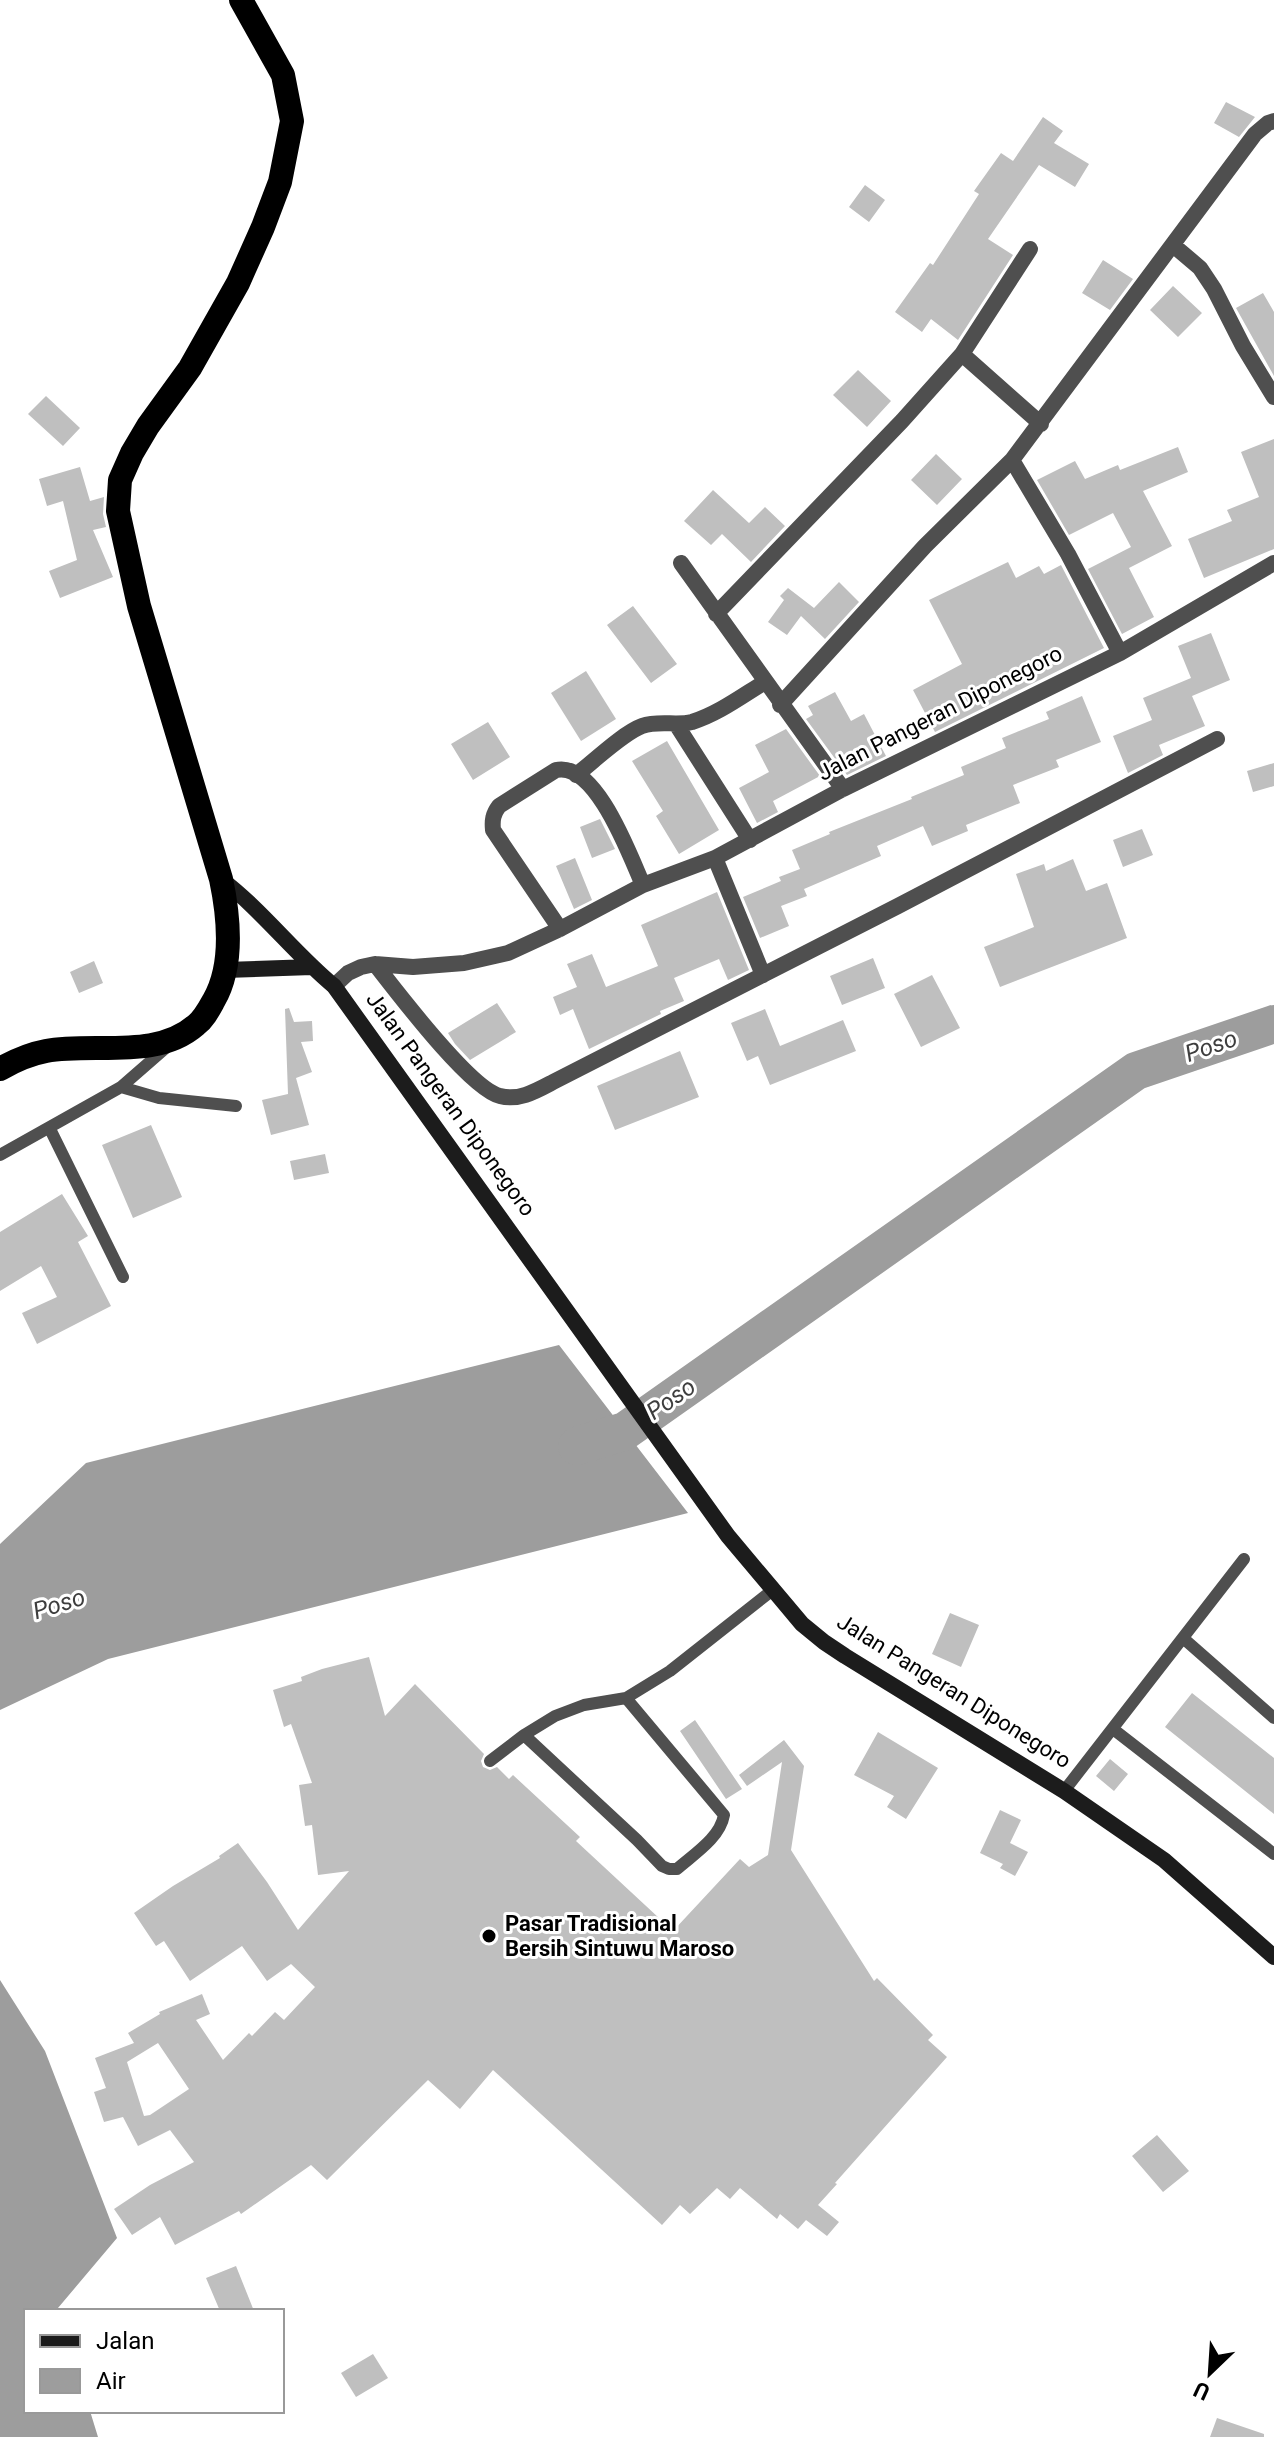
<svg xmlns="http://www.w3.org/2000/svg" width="1274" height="2437" font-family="Roboto,sans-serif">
	<rect width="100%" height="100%" fill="#fff"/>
	<path fill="#9d9d9d" d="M559 1345 688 1513 108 1659 0 1710V1544L86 1463Z
		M0 1980 45 2051 117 2238 58 2308 59 2311H26V2411H90L98 2437H0Z"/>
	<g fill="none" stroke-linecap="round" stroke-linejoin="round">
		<path stroke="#9d9d9d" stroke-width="38" d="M577 1446 625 1431 1136 1071 1274 1024"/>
	</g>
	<path fill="#bfbfbf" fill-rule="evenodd" d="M1226 102 1255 117 1239 137 1214 123Z
		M1043 117 1063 131 1054 143 1089 164 1075 187 1039 165 988 239 1013 255 958 340 931 319 922 332 895 312 930 263 933 265 979 194 974 191 1001 153 1013 161Z
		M865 185 885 200 869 222 849 207Z
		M1103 260 1133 279 1110 310 1082 293Z
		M1173 286 1202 313 1178 337 1150 310Z
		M1263 293 1274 312V376L1236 308Z
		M858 370 891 401 867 427 833 395Z
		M46 396 80 428 63 446 28 414Z
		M1274 439V549L1204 578 1188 539 1232 521 1227 510 1259 497 1241 452Z
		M1178 447 1188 472 1143 491 1172 546 1129 568 1154 617 1122 634 1088 569 1131 547 1113 513 1069 535 1037 480 1075 461 1085 479 1118 465 1120 470Z
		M936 454 962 479 937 505 911 480Z
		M80 467 90 501 104 497 103 514 106 527 93 530 113 577 60 598 49 571 77 560 63 501 47 506 39 479Z
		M713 490 749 523 765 507 785 526 751 562 722 534 711 545 684 521Z
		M1008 562 1016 578 1039 566 1044 574 1061 565 1104 648 935 732 913 690 962 664 929 600Z
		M839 582 859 602 825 639 801 616 787 635 768 622 784 600 780 596 788 588 814 608Z
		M633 606 677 664 651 683 607 625Z
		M1211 633 1230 680 1192 696 1205 726 1159 745 1163 755 1128 773 1113 736 1152 720 1143 698 1191 678 1178 646Z
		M586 671 616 719 581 741 551 693Z
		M835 692 851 721 864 714 886 756 847 775 806 719 813 715 808 706Z
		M1082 696 1101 742 1056 760 1059 767 1013 785 1020 803 966 825 968 831 932 846 923 826 877 846 881 856 804 889 807 896 781 906 789 926 760 938 743 897 781 881 779 877 800 869 792 850 830 834 829 832 912 799 911 797 964 775 961 767 1006 748 1002 738 1049 719 1046 712Z
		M488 722 510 757 473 780 451 744Z
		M786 729 820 776 773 801 778 812 757 823 739 788 769 772 755 745Z
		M667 741 719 830 679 854 656 816 663 811 632 761Z
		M1274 763V786L1253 792 1247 771Z
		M600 819 615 849 592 858 580 827Z
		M1142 829 1153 855 1123 867 1113 840Z
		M575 858 592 900 574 909 556 866Z
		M1073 859 1086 891 1107 883 1127 938 1000 987 984 947 1034 927 1016 874 1044 864 1046 871Z
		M717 892 749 970 728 980 719 959 674 978 684 1001 660 1011 661 1014 589 1049 573 1009 560 1015 553 997 577 987 567 964 592 954 606 987 658 966 641 925Z
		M873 958 885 988 842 1005 830 976Z
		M94 961 103 983 79 993 70 972Z
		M932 975 960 1028 921 1047 894 994Z
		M497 1003 516 1032 470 1060 455 1044 448 1033Z
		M289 1008 294 1022 312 1021 313 1041 301 1042 312 1072 296 1078 309 1125 271 1135 262 1100 288 1094 285 1009Z
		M765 1009 780 1046 843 1020 856 1051 770 1085 758 1056 747 1061 731 1023Z
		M680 1051 699 1097 615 1130 597 1086Z
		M151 1125 182 1197 133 1218 102 1145Z
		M325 1154 329 1173 294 1180 290 1161Z
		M62 1194 88 1236 78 1242 111 1306 37 1344 22 1313 57 1297 41 1266 0 1291V1232Z
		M950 1613 979 1625 961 1667 932 1654Z
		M369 1657 385 1716 415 1684 484 1754 481 1761 483 1767 490 1770 497 1767 509 1779 513 1775 580 1837 576 1841 673 1931 740 1859 749 1867 768 1855 782 1762 747 1786 739 1775 784 1740 804 1766 791 1850 874 1981 877 1978 933 2035 928 2040 947 2057 835 2183 837 2184 818 2205 839 2222 827 2236 806 2220 798 2229 780 2214 777 2219 740 2188 730 2199 717 2188 690 2214 680 2205 662 2225 493 2070 460 2109 428 2080 327 2180 311 2165 241 2214 239 2211 175 2245 160 2217 132 2235 114 2209 150 2185 194 2162 170 2130 138 2146 123 2117 104 2122 94 2092 106 2088 95 2058 134 2043 128 2033 160 2014 159 2012 202 1994 210 2014 196 2020 223 2060 249 2033 252 2036 275 2012 284 2020 315 1987 291 1964 267 1981 242 1946 190 1981 164 1941 156 1946 134 1913 173 1886 220 1858 219 1856 238 1843 267 1882 298 1930 349 1871 318 1875 312 1825 305 1826 299 1785 312 1783 291 1724 284 1727 273 1690 302 1681 301 1677 322 1669ZM158 2043 189 2089 150 2115 144 2116 127 2062Z
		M1192 1693 1274 1758V1814L1165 1727Z
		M695 1720 742 1789 726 1799 680 1731Z
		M878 1732 938 1768 906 1819 887 1807 894 1796 854 1775Z
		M1110 1759 1128 1774 1114 1791 1096 1776Z
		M1000 1810 1021 1820 1010 1843 1028 1852 1015 1876 1000 1868 1003 1864 980 1853Z
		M1157 2135 1189 2171 1163 2192 1132 2156Z
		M236 2266 254 2311H220L206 2278Z
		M373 2354 388 2378 356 2397 341 2373Z
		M1217 2418 1264 2434V2437H1210Z"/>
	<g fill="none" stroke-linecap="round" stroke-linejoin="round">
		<path stroke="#4f4f4f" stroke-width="12" d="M121 1087 159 1098 236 1106
			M50 1129 123 1277
			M0 1155 121 1087 168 1046
			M1183 1638 1274 1718
			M1113 1729 1274 1854
			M524 1735 637 1840 662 1866 669 1869H677C694 1854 720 1838 724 1815L626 1698
			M490 1761 524 1735 555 1716 584 1705 626 1698 670 1671 774 1589
			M1064 1791 1244 1559"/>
		<path stroke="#4f4f4f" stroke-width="16" d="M1173 245 1200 268 1214 289 1243 346 1274 397
			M962 354 1041 424
			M1012 460 1068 554 1120 653
			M681 563 843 789
			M716 614 902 421 962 354 1030 249
			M780 705 925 546 1012 460 1255 134 1268 123 1274 121
			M676 724 750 840
			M576 775C593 762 623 733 642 726 659 720 676 726 692 722 718 714 742 696 765 682
			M715 858 763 975
			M560 929 493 830C492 820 493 814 499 806L556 770C596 761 630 856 643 885
			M375 964C397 992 470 1089 500 1096 519 1101 536 1091 553 1082L898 906 1217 739
			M334 986 348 973 361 967 375 964 413 967 464 963 508 953 560 929 643 885 715 858 843 789 1120 653 1274 563"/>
		<path stroke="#1c1c1c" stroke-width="16" d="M221 879C263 911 294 953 334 986L728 1536 802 1624 824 1642 845 1656 1064 1791 1164 1860 1274 1957
			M225 970 312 967"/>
		<path stroke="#000" stroke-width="24" d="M0 1069C14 1061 30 1054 46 1051 94 1042 156 1060 196 1025 204 1019 209 1009 214 1000 234 965 229 917 221 879L139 606 118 511 120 480 132 453 148 426 190 368 238 283 263 227 280 182 292 121 283 75 241 0"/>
	</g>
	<circle fill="#000" stroke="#fff" stroke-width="3" cx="489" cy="1936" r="8"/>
	<g text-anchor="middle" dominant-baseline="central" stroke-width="6" stroke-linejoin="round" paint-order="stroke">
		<g font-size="22" fill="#000" stroke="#fff">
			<text transform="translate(940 713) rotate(-27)">Jalan Pangeran Diponegoro</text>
			<text transform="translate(451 1104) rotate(54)">Jalan Pangeran Diponegoro</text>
			<text transform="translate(954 1691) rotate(32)">Jalan Pangeran Diponegoro</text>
		</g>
		<g font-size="22" font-weight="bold" fill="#000" stroke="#fff" text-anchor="start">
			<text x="505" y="1923">Pasar Tradisional<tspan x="505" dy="25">Bersih Sintuwu Maroso</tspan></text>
		</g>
		<g font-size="24" font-style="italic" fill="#3e3e3e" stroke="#fff">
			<text transform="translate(1211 1046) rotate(-19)">Poso</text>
			<text transform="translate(671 1399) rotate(-35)">Poso</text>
			<text transform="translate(59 1604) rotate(-17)">Poso</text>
		</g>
	</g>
	<rect x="24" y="2309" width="260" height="104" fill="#ffffff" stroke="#999999" stroke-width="2"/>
	<rect x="40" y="2335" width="40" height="12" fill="#1c1c1c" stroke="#999999" stroke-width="2"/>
	<text x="96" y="2349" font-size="24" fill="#000000">Jalan</text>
	<rect x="40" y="2369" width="40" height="24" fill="#9d9d9d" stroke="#999999" stroke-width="2"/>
	<text x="96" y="2389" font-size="24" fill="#000000">Air</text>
	<g transform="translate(1210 2373) rotate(205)" stroke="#ffffff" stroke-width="6" paint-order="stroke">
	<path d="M0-6L14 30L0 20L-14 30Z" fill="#000000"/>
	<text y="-12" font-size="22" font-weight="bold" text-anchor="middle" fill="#000000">U</text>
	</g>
</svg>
